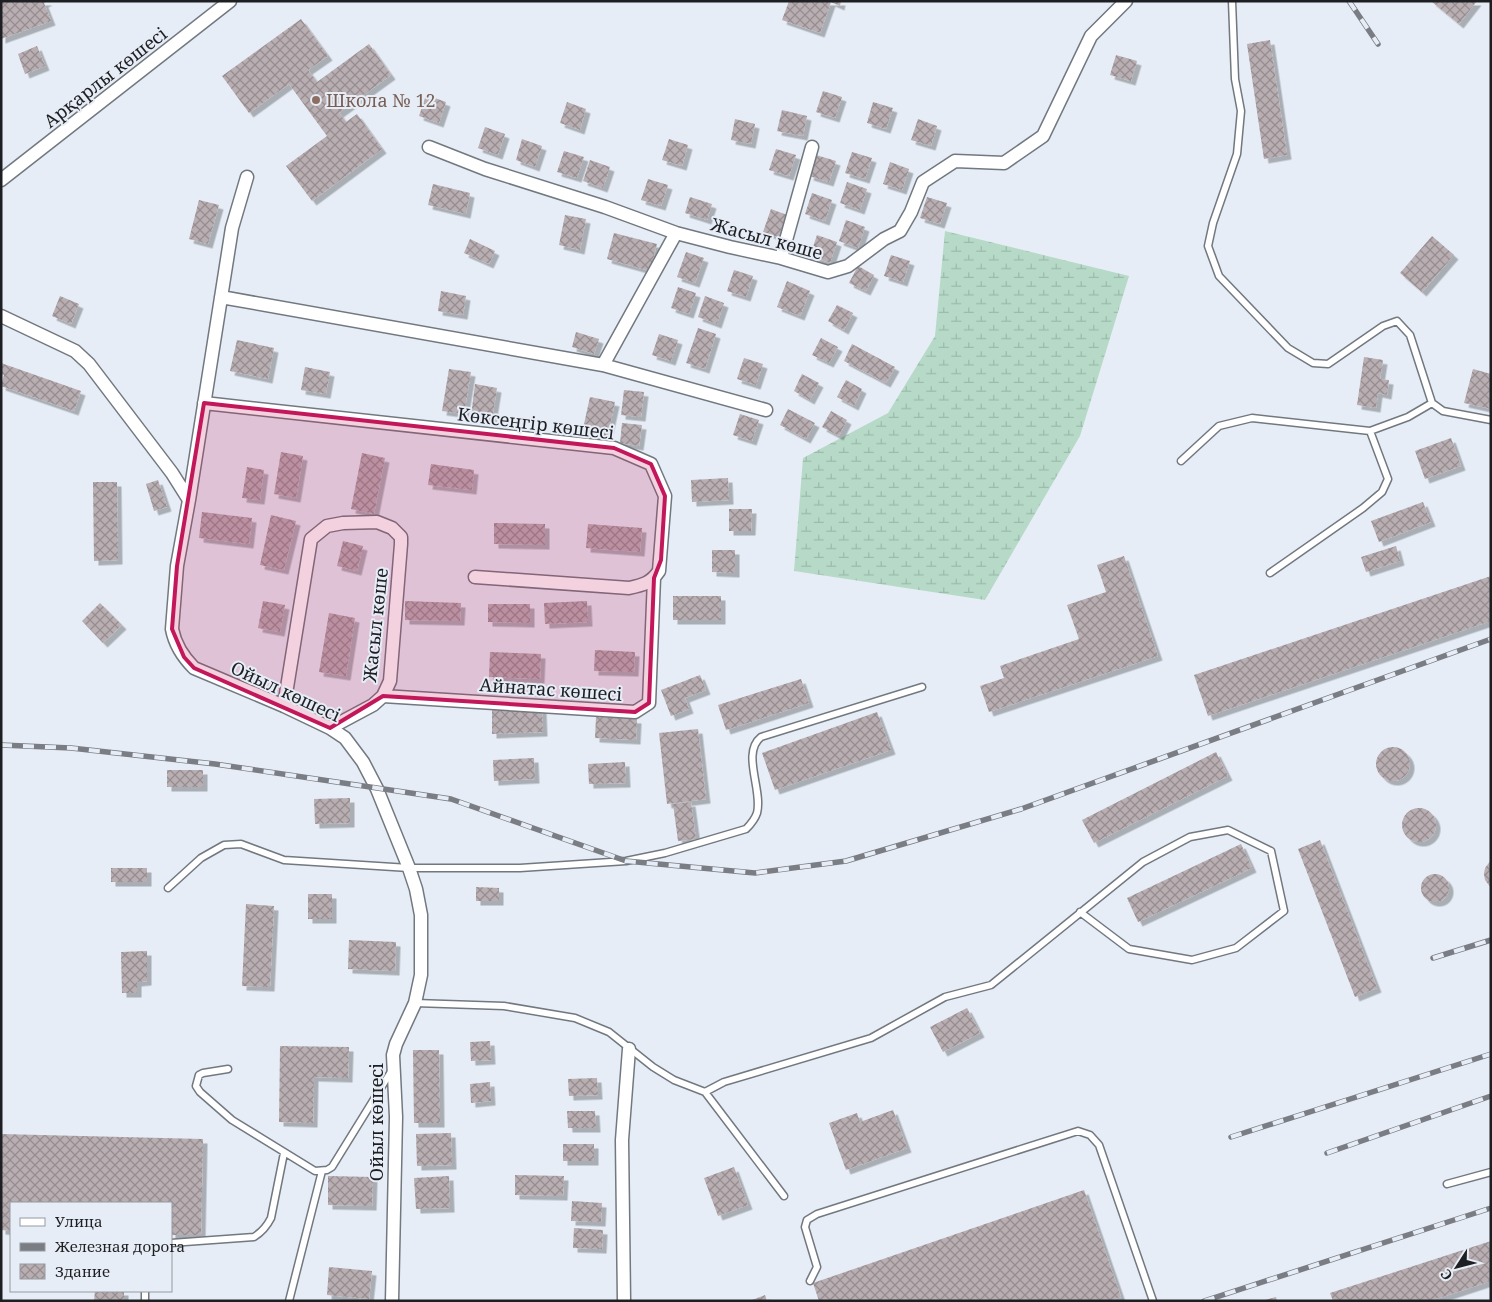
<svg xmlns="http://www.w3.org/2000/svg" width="1492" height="1302" font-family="'Noto Serif',serif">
	<defs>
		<pattern id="wetland-marsh" width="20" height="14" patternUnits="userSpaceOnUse" patternTransform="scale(1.25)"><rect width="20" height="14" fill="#b6dac7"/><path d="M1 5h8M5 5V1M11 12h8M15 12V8" fill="none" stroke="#9cbbab"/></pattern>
		<pattern id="building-cross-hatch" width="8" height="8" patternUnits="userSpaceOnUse" patternTransform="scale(1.25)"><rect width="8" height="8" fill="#b9aeb2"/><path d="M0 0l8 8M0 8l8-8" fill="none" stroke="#968d90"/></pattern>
		<filter id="shadow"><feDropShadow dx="4.5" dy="4.5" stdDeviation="0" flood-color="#0004"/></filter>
	</defs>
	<rect width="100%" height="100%" fill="#e7edf6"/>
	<path fill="url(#wetland-marsh)" d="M945 231 1129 276 1080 436 985 600 794 571 803 458 888 413 935 336Z"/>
	<path fill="url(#building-cross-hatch)" filter="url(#shadow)" d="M1 1H48L44 3 51 21 1 39Z
		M789 1H841L840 6 831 2 820 33 782 20Z
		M1431 1H1477L1459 24Z
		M301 19 328 56 308 70 317 82 369 44 391 75 339 113 346 122 357 114 382 149 312 201 286 166 327 136 289 84 249 113 222 76Z
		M1270 40 1287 155 1264 159 1247 44Z
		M37 46 45 66 25 74 18 54Z
		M1116 55 1137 61 1131 81 1110 75Z
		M823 91 842 97 835 118 816 112Z
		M426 95 446 102 439 123 419 116Z
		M567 102 586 109 580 130 560 123Z
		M873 102 893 108 886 129 867 123Z
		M782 110 807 116 803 136 777 131Z
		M735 119 755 124 751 144 731 140Z
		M918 119 937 126 931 146 911 140Z
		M485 127 505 134 498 155 478 148Z
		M522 139 542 146 535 167 516 160Z
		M669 139 688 145 682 166 662 160Z
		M776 149 796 155 789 176 769 170Z
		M564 151 584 157 577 178 557 172Z
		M852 152 872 158 865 179 845 173Z
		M816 155 836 161 829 182 809 176Z
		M590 160 610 167 603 188 583 181Z
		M890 162 909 169 902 190 883 184Z
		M648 179 668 185 661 206 641 200Z
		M847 182 867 189 860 210 840 203Z
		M433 184 470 193 466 214 428 205Z
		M812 193 832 200 825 221 805 214Z
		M690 197 712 204 707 220 685 213Z
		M927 197 947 203 940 224 920 218Z
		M199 200 219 205 208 244 189 239Z
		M771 209 787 215 778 237 763 232Z
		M565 215 586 219 580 250 559 245Z
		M846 220 865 227 858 248 839 241Z
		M614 233 657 244 650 271 607 259Z
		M817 235 837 242 830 263 810 256Z
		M1432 236 1454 255 1422 292 1400 273Z
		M470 239 495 251 489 264 464 253Z
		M686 252 704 258 695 283 677 277Z
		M891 255 910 261 903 282 884 276Z
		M858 266 874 275 866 291 849 283Z
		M734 270 753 276 746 297 727 291Z
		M787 281 810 291 800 316 777 307Z
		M678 287 696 293 689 314 671 308Z
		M441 291 466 296 463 315 438 311Z
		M60 296 79 304 71 324 52 316Z
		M705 296 724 303 717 324 698 317Z
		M837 305 853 313 844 330 828 321Z
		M698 328 716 334 705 369 686 363Z
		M576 332 599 339 594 354 572 347Z
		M659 334 678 340 671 361 652 355Z
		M821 338 838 347 829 363 812 355Z
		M237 340 274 348 268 379 230 371Z
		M852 344 895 367 886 383 844 361Z
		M1364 357 1383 360 1380 379 1389 380 1387 395 1378 393 1376 408 1357 405Z
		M744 358 763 364 756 385 737 379Z
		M1 363 81 391 74 411 1 386 4 375 1 374Z
		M305 367 330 372 326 394 301 390Z
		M449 369 471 372 464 414 442 411Z
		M1473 369 1491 374V409L1464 403Z
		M802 374 819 383 810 400 794 391Z
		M846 380 862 389 854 406 837 397Z
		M475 384 497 388 492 419 471 416Z
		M624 390 644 392 641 417 621 415Z
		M590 397 615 402 607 439 582 433Z
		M788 409 815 423 806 439 780 425Z
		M831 411 847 420 839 436 822 427Z
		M740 414 759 420 752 441 733 435Z
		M622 423 642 425 639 446 620 443Z
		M1451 438 1461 466 1425 479 1415 451Z
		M281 452 303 456 296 498 274 494Z
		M362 453 385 458 374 514 351 509Z
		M431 464 474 470 472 490 428 485Z
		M247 467 264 470 260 500 242 498Z
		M728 478 729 500 692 502 691 480Z
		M158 480 167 507 154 511 146 484Z
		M93 482H117L118 560 94 561Z
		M1423 502 1431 522 1379 542 1371 521Z
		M729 509H752L751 531H729Z
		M202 512 252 518 249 544 199 538Z
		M271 515 296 521 284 570 260 565Z
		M494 523 545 524V545L494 544Z
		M588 524 642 528 640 552 586 548Z
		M343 541 363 546 357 571 337 566Z
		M1396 546 1400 561 1366 572 1361 557Z
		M712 550H735V573L712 572Z
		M1124 556 1158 656 989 712 980 686 1004 678 1000 666 1079 639 1067 605 1106 592 1097 565Z
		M1491 576V621L1208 716 1194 675Z
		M673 596H721V620H673Z
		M263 601 285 605 280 632 258 628Z
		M405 601 461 603 460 621 405 620Z
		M587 601 588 622 545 624 544 603Z
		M100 603 122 625 103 643 82 621Z
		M488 604H530V623L488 622Z
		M329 613 355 618 346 676 319 672Z
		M595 650 635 652 634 672 594 671Z
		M490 652 541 654 540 679 489 677Z
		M700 675 706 690 685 698 689 709 671 716 661 690Z
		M801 679 809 703 726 730 718 705Z
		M542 707 543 732 492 734V708Z
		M877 712 891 750 775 790 762 753Z
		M596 717 637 719 636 740 595 738Z
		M698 729 706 799 667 804 659 733Z
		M1376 764a17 17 0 1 1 34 0a17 17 0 1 1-34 0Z
		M1216 752 1228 776 1094 843 1082 820Z
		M534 758 535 779 494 781 493 760Z
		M625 762 626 783 589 784 588 764Z
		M167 770H203V787H167Z
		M350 798V823L315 824 314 799Z
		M691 802 696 839 678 841 673 804Z
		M1402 825a17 17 0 1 1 34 0a17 17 0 1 1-34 0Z
		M1320 840 1377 988 1355 997 1298 849Z
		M1241 844 1252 868 1138 922 1127 898Z
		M1491 860V888L1485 880 1484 874 1485 868Z
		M111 868H147V882H111Z
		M1421 888a14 14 0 1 1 28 0a14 14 0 1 1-28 0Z
		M476 887 499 888V901H476Z
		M308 894H332V919H308Z
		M246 904 274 906 270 987 242 986Z
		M349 940 396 942 395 971 348 969Z
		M147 951V981L137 982V993H122L121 952Z
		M967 1008 980 1033 943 1052 930 1027Z
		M490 1041 491 1060 471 1061 470 1042Z
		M280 1046 349 1047 348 1078 314 1077 313 1123 279 1122Z
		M413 1050H439L440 1123H414Z
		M597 1078 598 1095 569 1096 568 1079Z
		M490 1082 491 1101 471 1103 470 1084Z
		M893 1110 907 1148 846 1170 829 1123 857 1113 860 1122Z
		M567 1111H595L596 1128H568Z
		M451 1133 452 1165 417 1166 416 1134Z
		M1 1134 203 1139 201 1235H171V1203H11V1231L1 1230Z
		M563 1144H594V1161H563Z
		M734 1167 748 1205 718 1216 704 1178Z
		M515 1175 564 1176 563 1196 515 1195Z
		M328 1176 373 1177 372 1206 328 1205Z
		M449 1176 450 1208 416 1209 414 1178Z
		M1084 1190 1121 1297 1110 1301H819L813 1283Z
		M572 1201 602 1203 601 1222 571 1221Z
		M574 1228 603 1230 602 1249 573 1248Z
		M1491 1241V1281L1430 1301H1333L1330 1293Z
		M329 1267 372 1271 369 1299 327 1295Z
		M95 1291H124V1301H94Z
		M765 1295 767 1301H749Z
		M1276 1297 1277 1301H1265V1300Z"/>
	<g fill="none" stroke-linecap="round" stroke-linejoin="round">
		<defs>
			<path id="service" d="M1232 1 1235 79 1241 111 1237 154 1213 223 1208 246 1219 276 1288 348 1313 363 1328 364 1383 326 1397 321 1410 335 1432 403 1443 411 1491 420
				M1181 461 1219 426 1252 418 1370 431 1408 417 1432 403
				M1270 573 1363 508 1382 492 1388 479 1370 431
				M168 888 201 858 224 845 241 844 284 860 409 868H520L626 861 665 853 746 829C751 824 755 819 757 813 763 790 741 753 761 737L922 687
				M415 1003 504 1006 575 1018 609 1032 653 1067 674 1080 705 1092 784 1196
				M228 1069 203 1073 199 1075 196 1086 200 1092 232 1120 315 1171 327 1170 332 1167 392 1070
				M705 1092 724 1082 871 1038 945 997 991 985 1143 862 1190 837 1228 830 1271 851 1284 911 1236 948 1192 960 1129 949 1080 912
				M1447 1184 1491 1172
				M171 1243 254 1237C262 1232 267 1226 271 1218L284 1153
				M810 1281 817 1267 805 1227 807 1220 817 1214 1078 1131 1090 1135 1099 1145 1153 1301
				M145 1301V1291
				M289 1301 322 1171"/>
			<path id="minor" d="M429 147 485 169 605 207 676 233 730 247 781 258 828 272 848 266 884 239 900 231 911 212 923 182 955 161 1004 163 1043 136 1091 36 1126 1
				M1 180 230 1
				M781 258 812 147
				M221 297 603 365 766 410
				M1 316 75 351 89 364 172 473 189 500 177 566 172 629C175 645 183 657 194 668L284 706 330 728 345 738 363 762 377 789 409 868 416 889 421 915V975L415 1003 396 1044 393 1055 396 1117 392 1301
				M603 365 676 233
				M204 403 614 448 651 464 665 496 659 571C651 583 643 585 629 588L475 577
				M189 500 232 228 247 177
				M383 696 635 712 649 703 654 578
				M284 706 311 539 327 526 343 523 377 522 392 528 401 537V544L390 681 383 696 373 705 330 728
				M624 1301 622 1140 629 1049"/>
		</defs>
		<use href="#service" stroke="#72787f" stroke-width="9"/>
		<use href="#minor" stroke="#72787f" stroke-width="15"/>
		<use href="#service" stroke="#fff" stroke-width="6"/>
		<use href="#minor" stroke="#fff" stroke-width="12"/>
		<defs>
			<path id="rail" d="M1349 1 1378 44
				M1 745 71 748 215 764 451 799 626 861 755 873 846 861 1021 809 1491 639
				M1433 958 1491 940
				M1231 1137 1491 1054
				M1327 1153 1491 1096
				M1204 1301 1491 1208"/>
		</defs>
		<use href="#rail" stroke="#7a7e84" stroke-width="5.5"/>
		<use href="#rail" stroke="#e7edf6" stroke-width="4" stroke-dasharray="11" stroke-linecap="butt"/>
	</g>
	<path fill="#c2185b" fill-opacity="0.2" stroke="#c2185b" stroke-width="4" stroke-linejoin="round" d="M204 403 614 448 651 464 665 496 661 560 654 578 649 703 635 712 383 696 330 728 194 668 184 657 172 629 177 566Z"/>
	<circle fill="#8d6e63" stroke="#e7edf6" stroke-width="2" cx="316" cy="100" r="5"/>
	<g text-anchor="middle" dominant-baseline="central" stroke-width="4" stroke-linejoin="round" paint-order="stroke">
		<g font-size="18" fill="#1d1f22" stroke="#e7edf6">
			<text transform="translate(105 77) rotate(-38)">Арқарлы көшесі</text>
			<text transform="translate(767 238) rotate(15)">Жасыл көше</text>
			<text transform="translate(536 423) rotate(7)">Көксеңгір көшесі</text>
			<text transform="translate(375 625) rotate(-84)">Жасыл көше</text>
			<text transform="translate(551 689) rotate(4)">Айнатас көшесі</text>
			<text transform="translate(286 691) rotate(25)">Ойыл көшесі</text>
			<text transform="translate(376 1122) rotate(-90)">Ойыл көшесі</text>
		</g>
		<g font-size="18" fill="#785e54" stroke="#e7edf6" text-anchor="start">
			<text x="326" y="100">Школа № 12</text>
		</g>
	</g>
	<rect width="1492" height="1302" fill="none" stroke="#1d1f22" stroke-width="5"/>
	<rect x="10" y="1202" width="162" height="90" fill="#e7edf6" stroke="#969ba1"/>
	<rect x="20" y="1218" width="25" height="8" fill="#ffffff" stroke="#969ba1"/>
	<text x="55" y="1227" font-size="15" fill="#1d1f22">Улица</text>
	<rect x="20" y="1243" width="25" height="8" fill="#7a7e84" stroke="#969ba1"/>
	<text x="55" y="1252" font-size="15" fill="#1d1f22">Железная дорога</text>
	<rect x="20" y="1264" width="25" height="15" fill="url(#building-cross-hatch)" stroke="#969ba1"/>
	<text x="55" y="1277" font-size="15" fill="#1d1f22">Здание</text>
	<g transform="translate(1457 1267) rotate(234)" stroke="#e7edf6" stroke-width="4" paint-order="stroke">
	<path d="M0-4L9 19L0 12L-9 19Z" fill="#1d1f22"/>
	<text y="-8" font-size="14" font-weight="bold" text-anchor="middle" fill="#1d1f22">С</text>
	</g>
</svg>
